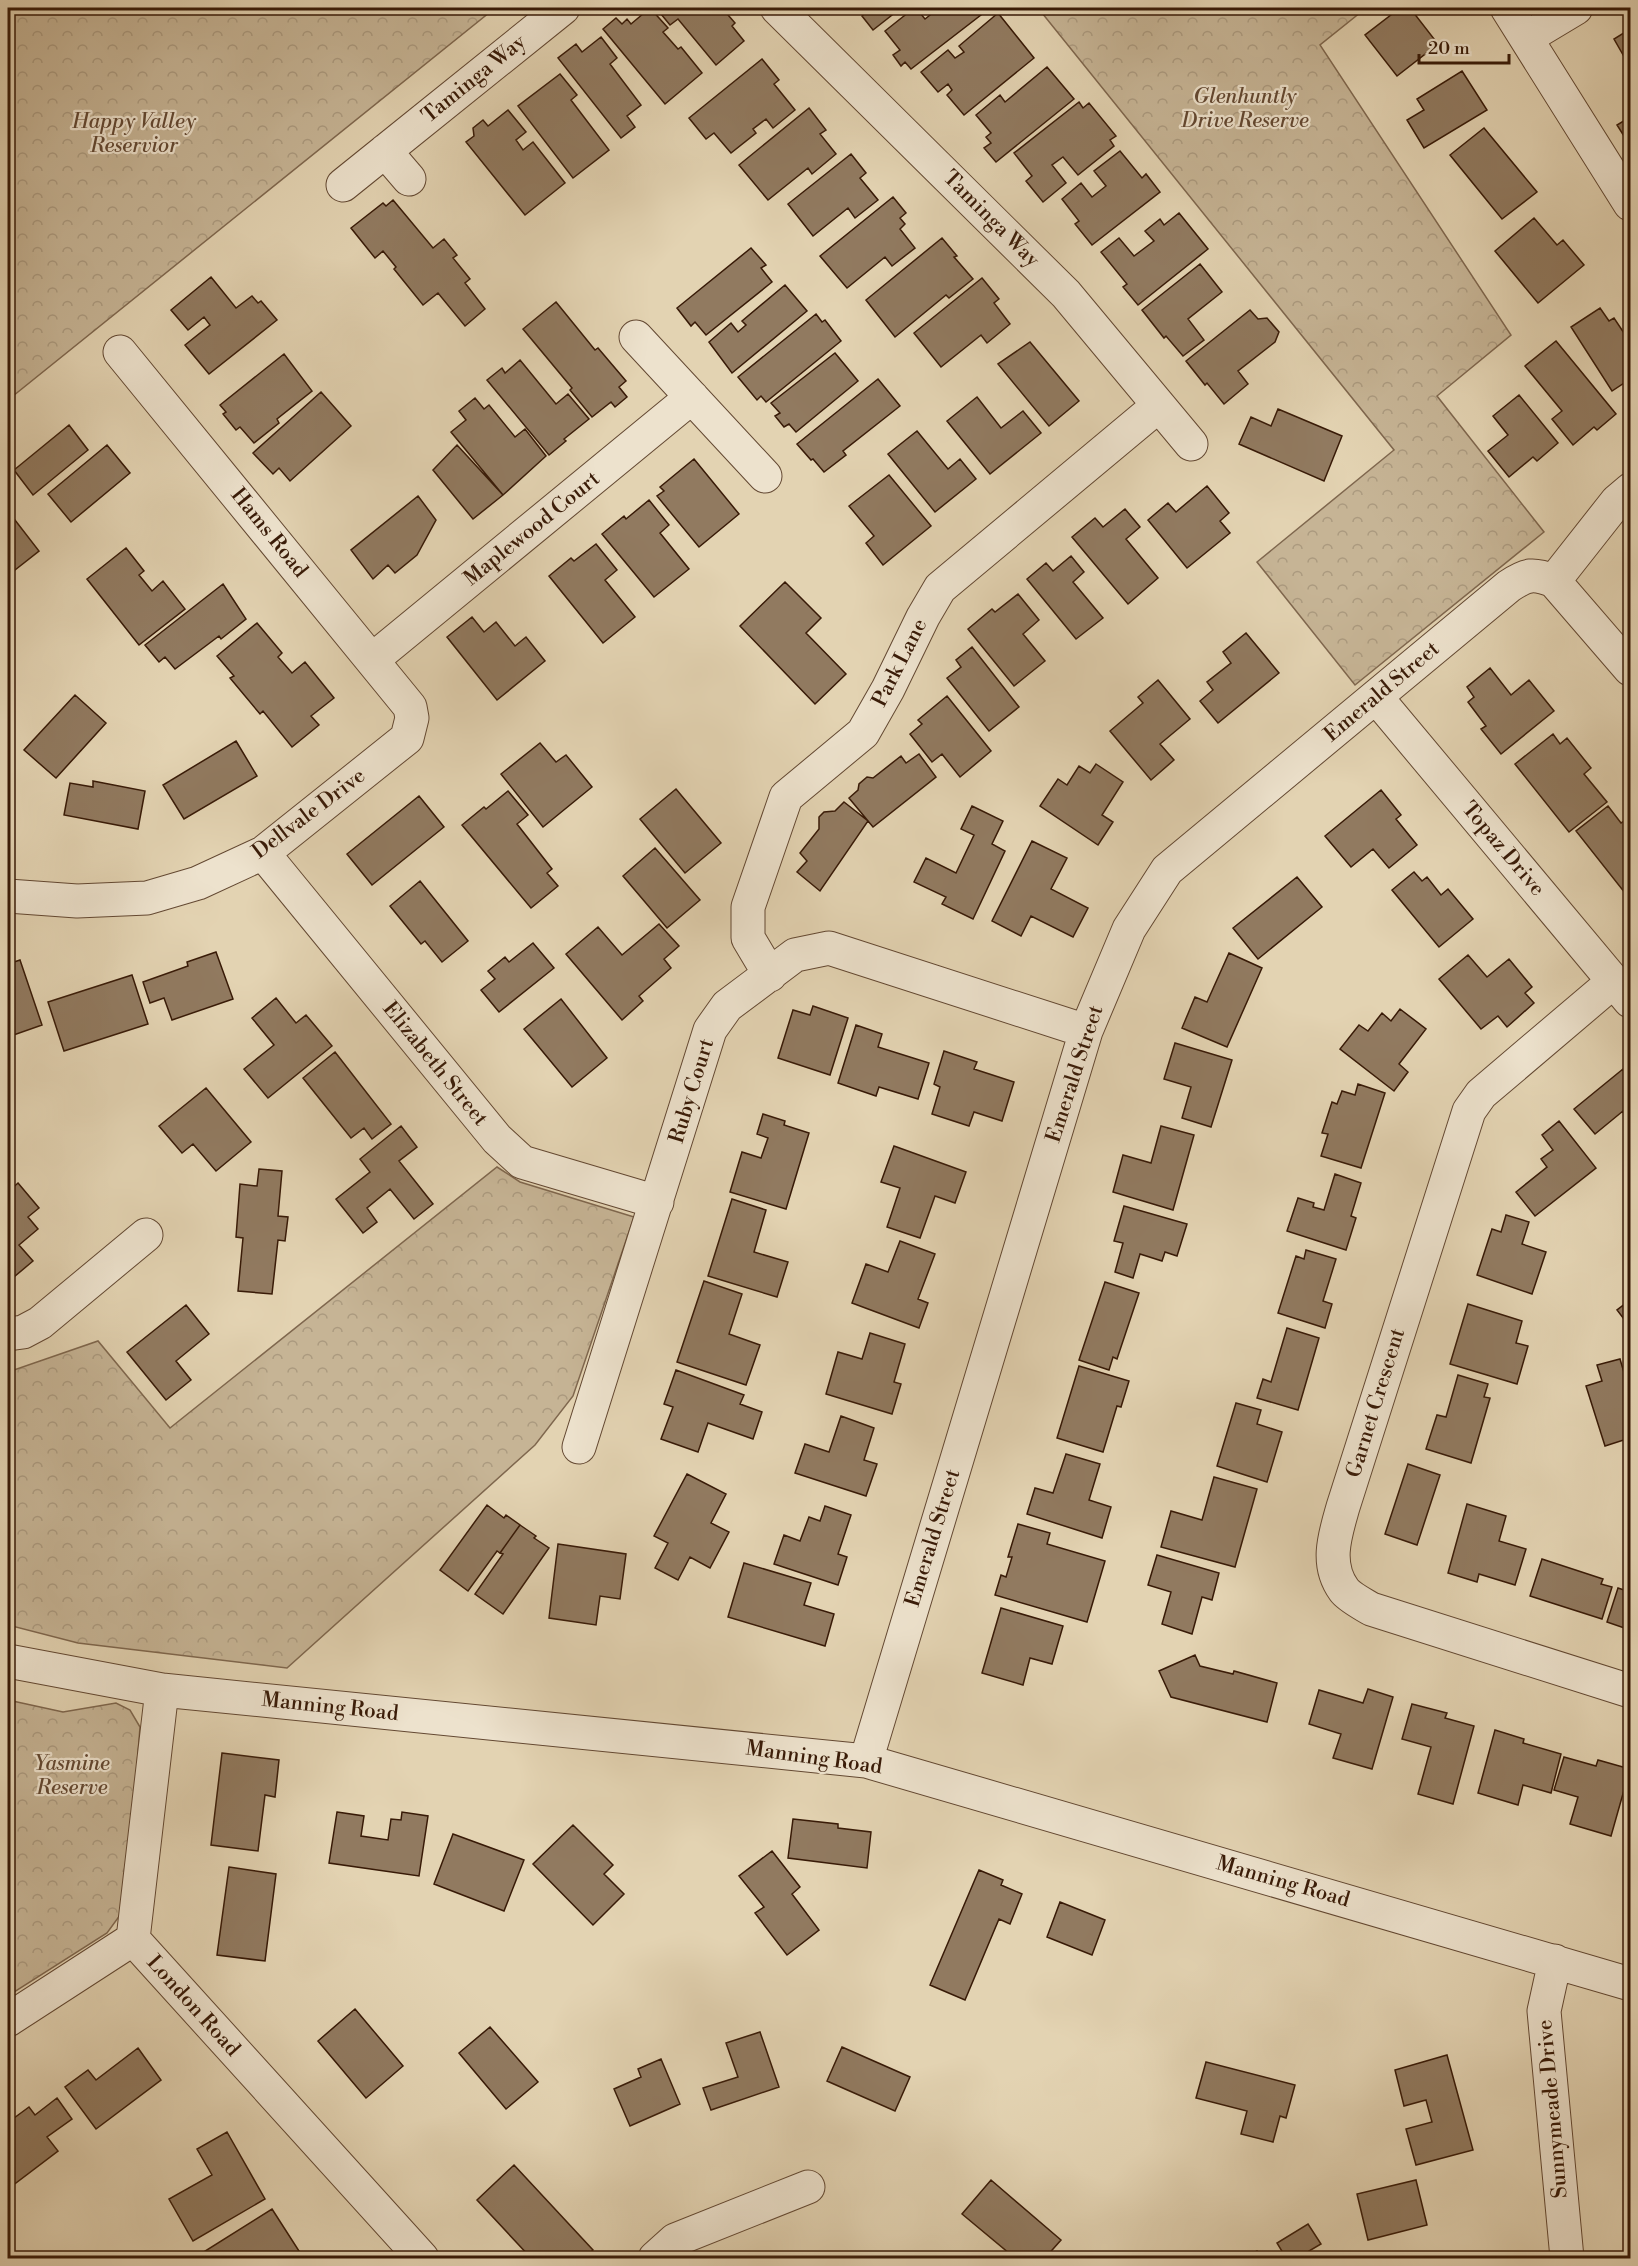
<svg xmlns="http://www.w3.org/2000/svg" width="1638" height="2266" font-family="'Libre Bodoni',serif">
	<defs>
		<pattern id="forest-crowns" width="20" height="18" patternUnits="userSpaceOnUse" patternTransform="scale(1.5)"><rect width="20" height="18" fill="#c6b495"/><path d="M2 6a3 3 0 1 1 6 0M12 15a3 3 0 1 1 6 0" fill="none" stroke="#ab9a7f"/></pattern>
	</defs>
	<rect width="100%" height="100%" fill="#e3d3b2"/>
	<filter id="stains"><feTurbulence type="fractalNoise" baseFrequency=".00333" numOctaves="4"/><feColorMatrix values="0 0 0 0 .2 0 0 0 0 .09 0 0 0 0 .02 0 0 0 .5 -.17"/></filter>
	<radialGradient id="worn" r=".72"><stop offset=".6" stop-color="#630" stop-opacity="0"/><stop offset="1" stop-color="#630" stop-opacity=".3"/></radialGradient>
	<path fill="url(#forest-crowns)" stroke="#7f674e" stroke-width="1.5" d="M8 8H495L8 400Z
		M1038 8H1366L1320 45 1511 335 1437 396 1544 532 1355 685 1257 562 1394 450Z
		M497 1167 520 1182 634 1217 573 1396 535 1445 287 1668 78 1643 8 1625V1372L98 1341 170 1428Z
		M8 1700 63 1712 116 1703 130 1710 140 1727 126 1907 107 1933 8 1996Z"/>
	<path fill="#917a60" stroke="#381a07" stroke-width="1.5" d="M650 8 668 28 663 32 678 49 681 47 702 73 665 104 603 29 616 18 622 24 627 19 631 24Z
		M656 8H722L735 23 732 26 744 41 716 65 678 19 670 25Z
		M862 8H901L873 30 862 16 866 12Z
		M914 8H916L925 19 939 8H990L911 69 905 62 901 66 893 55 900 50 885 31Z
		M1400 8H1410L1438 44 1397 76 1365 35Z
		M998 13 1034 58 964 115 947 95 952 90 948 84 938 92 921 72 948 50 955 58 964 52 959 46Z
		M1630 29V67L1614 39Z
		M601 37 617 58 610 64 641 105 627 116 635 127 621 138 558 58 576 44 582 52Z
		M762 59 779 80 774 84 795 110 773 128 766 119 753 129 756 133 731 153 714 133 706 139 689 118Z
		M1047 67 1074 99 996 162 984 148 991 143 986 137 991 133 976 115 1000 95 1005 102Z
		M1462 71 1487 110 1424 148 1407 120 1424 110 1417 99Z
		M560 74 577 95 571 100 609 150 573 178 518 106Z
		M1079 102 1083 108 1089 103 1116 136 1110 140 1114 146 1078 175 1063 157 1052 165 1066 183 1043 202 1026 181 1032 176 1014 153Z
		M809 108 826 130 820 134 836 154 812 174 808 168 768 200 739 165Z
		M508 110 526 132 516 140 523 150 533 142 565 183 525 215 466 142 474 136 473 128 483 120 488 126Z
		M1630 117V143L1629 144 1617 125Z
		M1484 128 1537 192 1502 219 1450 155Z
		M1120 151 1142 178 1146 174 1160 192 1092 245 1075 224 1079 221 1062 199 1081 183 1092 197 1106 186 1094 171Z
		M851 154 866 173 860 178 878 200 855 218 848 208 813 236 788 204Z
		M893 197 906 213 900 218 905 224 900 229 915 248 892 266 885 257 847 288 820 256Z
		M393 200 433 248 444 239 457 255 453 258 470 279 465 283 485 309 465 326 438 293 423 305 394 269 396 267 383 251 375 258 351 228 383 203 386 206Z
		M1179 213 1208 249 1138 305 1123 287 1127 284 1101 252 1119 238 1134 256 1154 241 1145 231 1160 219 1164 225Z
		M1534 218 1557 245 1563 240 1584 265 1538 303 1495 251Z
		M942 238 957 256 954 257 973 279 949 298 946 295 895 337 866 300Z
		M751 248 766 265 761 268 772 282 706 335 695 322 691 326 677 308Z
		M1200 264 1222 292 1188 319 1204 340 1183 356 1166 336 1164 338 1142 310Z
		M211 277 236 308 252 296 258 303 261 301 277 320 209 374 185 345 210 325 204 317 188 330 171 310Z
		M982 278 999 299 994 303 1010 324 987 343 981 335 941 367 914 333Z
		M785 285 807 311 732 373 709 342 731 323 738 332 746 325 742 321Z
		M556 302 595 350 598 348 626 381 619 387 627 397 615 407 611 402 592 417 570 390 572 388 523 329Z
		M1600 308 1609 321 1614 318 1630 342V379L1612 391 1571 327Z
		M1250 310 1258 319 1267 318 1279 332 1275 342 1238 371 1248 384 1224 404 1207 383 1205 385 1186 361Z
		M816 314 822 322 825 320 841 341 766 402 761 396 757 400 738 377Z
		M1556 341 1616 414 1597 430 1594 427 1573 445 1552 419 1562 411 1525 366Z
		M1030 342 1079 401 1049 426 998 364Z
		M835 353 858 381 796 432 789 424 784 427 775 416 780 413 771 403Z
		M284 354 312 391 277 419 279 423 254 443 240 427 236 430 223 414 226 412 220 405Z
		M520 360 556 404 568 394 589 419 564 439 566 441 549 455 487 380 502 368 505 373Z
		M878 379 900 406 843 451 846 455 824 472 813 459 811 460 797 444Z
		M321 392 351 426 290 481 279 468 273 474 253 453Z
		M1519 395 1558 443 1537 461 1533 457 1509 477 1488 451 1508 435 1493 416Z
		M977 397 1001 428 1023 411 1041 433 990 474 947 421Z
		M475 398 484 409 489 405 515 437 525 429 546 456 503 495 451 432 466 420 459 411Z
		M1278 409 1342 436 1324 481 1239 444 1251 417 1271 426Z
		M69 425 88 450 33 495 14 470Z
		M917 431 948 469 960 459 976 479 935 512 888 454Z
		M107 445 130 473 71 522 48 494Z
		M457 445 503 495 473 519 433 470Z
		M694 459 739 514 699 547 657 496 664 491 660 487Z
		M889 475 931 526 883 565 866 543 874 536 849 506Z
		M1207 486 1229 513 1220 521 1230 533 1187 568 1148 520 1168 503 1176 512Z
		M418 496 436 520 417 555 395 573 388 565 373 579 351 550Z
		M649 500 669 525 660 533 689 569 654 597 602 534 624 516 626 519Z
		M1125 509 1140 527 1126 539 1158 578 1128 604 1072 537 1095 518 1103 527Z
		M8 511 39 551 15 570 9 562 8 564Z
		M596 544 617 570 605 580 635 617 603 643 549 576 571 558 574 561Z
		M126 548 144 571 139 575 152 591 163 581 185 609 139 645 87 579Z
		M1071 556 1084 572 1073 582 1103 618 1076 639 1027 579 1046 563 1053 571Z
		M785 582 821 618 806 633 846 674 815 704 740 626Z
		M223 584 246 619 221 639 219 636 175 669 165 657 159 662 145 645Z
		M1018 594 1039 620 1023 634 1045 661 1014 686 968 629 992 609 995 612Z
		M472 617 484 632 496 622 515 646 526 637 545 661 497 700 447 637Z
		M257 623 282 653 278 657 292 673 305 662 334 698 311 716 319 725 292 747 263 711 260 714 230 678 234 676 217 656Z
		M1246 633 1279 673 1218 723 1200 701 1213 690 1207 682 1231 663 1223 652Z
		M972 647 1019 707 989 731 947 678 961 667 956 660Z
		M1490 668 1511 695 1529 680 1554 711 1501 754 1481 729 1486 726 1468 702 1474 697 1467 687Z
		M1158 680 1190 719 1160 744 1174 760 1151 780 1110 731 1143 703 1138 697Z
		M75 695 106 723 56 778 24 750Z
		M947 696 991 751 960 777 942 754 932 762 910 734 922 724 918 720Z
		M1553 734 1560 744 1567 738 1591 768 1584 774 1607 802 1569 832 1515 764Z
		M236 741 257 776 184 819 163 785Z
		M540 743 556 762 566 755 592 787 543 827 501 774Z
		M919 754 936 777 873 827 849 798 858 790 859 784 867 777 873 778 901 756 906 763Z
		M1096 764 1123 782 1102 815 1113 822 1098 845 1040 806 1058 779 1067 785 1079 766 1090 773Z
		M93 781 145 791 138 829 64 815 70 783 93 787Z
		M676 789 721 843 685 873 640 819Z
		M1381 790 1401 815 1396 819 1417 845 1389 868 1373 849 1351 867 1325 836Z
		M508 791 528 815 517 824 552 869 547 873 558 886 531 908 462 825 484 807 486 809Z
		M419 796 444 827 372 885 347 854Z
		M844 802 868 821 820 891 797 872 807 861 800 853 819 829V817L824 812 835 811Z
		M972 806 1003 821 992 844 1005 851 973 919 942 904 946 897 914 882 926 858 956 873 974 835 961 829Z
		M1608 806 1621 823 1626 820 1630 825V889L1625 893 1576 831Z
		M1032 841 1067 858 1051 889 1088 908 1073 937 1031 916 1021 936 992 921Z
		M655 848 700 900 667 928 623 876Z
		M1414 872 1422 881 1427 877 1441 895 1448 889 1473 919 1439 947 1392 890Z
		M1297 877 1322 907 1258 959 1233 928Z
		M420 881 468 941 442 962 425 941 421 944 390 906Z
		M659 924 679 946 664 959 671 968 639 996 643 1001 622 1020 566 954 598 927 622 955Z
		M533 943 554 968 499 1012 481 990 495 979 488 971 505 957 509 962Z
		M216 952 233 999 172 1020 164 998 150 1003 143 982 188 966 187 962Z
		M1229 953 1262 968 1227 1047 1182 1028 1195 997 1207 1002Z
		M1468 955 1487 977 1509 959 1532 987 1525 993 1534 1003 1507 1027 1498 1016 1481 1029 1439 979Z
		M20 960 42 1025 8 1037V964Z
		M132 975 148 1024 64 1051 48 1002Z
		M276 998 296 1023 306 1015 332 1046 268 1098 244 1069 274 1045 252 1018Z
		M561 999 607 1058 572 1087 524 1029Z
		M813 1006 848 1018 830 1075 778 1058 793 1010 810 1015Z
		M1400 1009 1426 1029 1399 1064 1408 1072 1394 1091 1340 1049 1359 1025 1368 1031 1382 1013 1391 1021Z
		M856 1025 882 1034 878 1047 929 1063 918 1099 879 1087 876 1096 838 1083Z
		M1175 1043 1232 1060 1211 1127 1182 1118 1191 1087 1164 1079Z
		M944 1051 977 1062 974 1069 1014 1082 1002 1121 974 1112 969 1126 932 1114 940 1087 934 1084Z
		M335 1052 391 1124 372 1139 364 1128 351 1138 303 1078Z
		M1623 1069 1630 1078V1121L1623 1111 1595 1134 1574 1109Z
		M1358 1084 1385 1093 1361 1168 1321 1156 1328 1134 1322 1133 1332 1102 1337 1104 1342 1091 1355 1095Z
		M206 1088 251 1142 216 1171 193 1144 182 1153 159 1126Z
		M763 1114 785 1121 784 1125 809 1133 786 1209 730 1192 742 1152 761 1158 768 1138 757 1134Z
		M1559 1121 1596 1168 1535 1216 1516 1192 1547 1167 1541 1159 1553 1150 1542 1135Z
		M401 1126 417 1147 399 1161 433 1204 414 1219 390 1189 367 1208 377 1222 363 1233 336 1199 370 1172 360 1159Z
		M1161 1126 1194 1135 1173 1210 1113 1192 1123 1155 1151 1163Z
		M894 1146 966 1172 955 1203 935 1196 920 1238 887 1227 900 1188 881 1182Z
		M259 1169 282 1171 278 1216 288 1217 285 1241 278 1240 272 1294 238 1291 243 1238 236 1237 240 1184 257 1186Z
		M1335 1174 1361 1183 1351 1216 1356 1218 1346 1250 1287 1231 1298 1198 1314 1203 1313 1207 1324 1210Z
		M18 1183 39 1208 28 1217 38 1229 19 1245 33 1261 8 1282V1192Z
		M732 1199 766 1210 754 1252 788 1262 777 1297 708 1276Z
		M1124 1206 1187 1224 1177 1256 1165 1252 1162 1261 1140 1254 1133 1278 1115 1272 1123 1243 1114 1241Z
		M1506 1215 1529 1222 1522 1244 1546 1252 1532 1294 1477 1275 1492 1229 1501 1232Z
		M900 1241 935 1254 918 1299 928 1303 919 1328 852 1303 866 1264 888 1272Z
		M1306 1250 1336 1259 1323 1301 1332 1304 1325 1328 1278 1313 1296 1256 1304 1259Z
		M704 1281 742 1294 729 1334 760 1345 746 1385 677 1362Z
		M1105 1282 1139 1293 1117 1359 1113 1357 1109 1370 1079 1360Z
		M1630 1300V1327L1617 1310Z
		M1468 1304 1522 1321 1516 1343 1528 1346 1517 1384 1450 1364Z
		M186 1305 209 1334 176 1361 191 1380 166 1400 127 1352Z
		M1287 1328 1319 1338 1298 1410 1257 1398 1263 1379 1271 1382Z
		M870 1333 905 1344 894 1382 901 1384 892 1414 826 1394 838 1352 862 1359Z
		M1620 1359 1630 1393V1438L1605 1446 1586 1386 1602 1381 1597 1365Z
		M1079 1366 1129 1381 1121 1407 1117 1406 1103 1452 1057 1438Z
		M676 1370 744 1395 740 1404 762 1412 753 1439 708 1423 698 1452 661 1439 673 1407 664 1404Z
		M1458 1375 1488 1384 1484 1397 1490 1398 1471 1463 1426 1449 1437 1415 1446 1417Z
		M1236 1403 1261 1410 1257 1424 1282 1432 1267 1482 1217 1466Z
		M841 1416 874 1428 864 1460 877 1464 866 1496 795 1473 805 1444 829 1452Z
		M1066 1454 1100 1464 1089 1500 1111 1507 1102 1538 1027 1514 1035 1488 1053 1493Z
		M1408 1464 1440 1475 1417 1545 1385 1534Z
		M687 1474 726 1494 711 1523 729 1532 710 1568 690 1557 678 1580 655 1568 668 1543 654 1536Z
		M1214 1477 1257 1489 1235 1567 1161 1547 1171 1511 1202 1520Z
		M1467 1504 1506 1516 1499 1541 1526 1549 1515 1585 1479 1574 1477 1582 1448 1573Z
		M487 1505 504 1518 506 1515 520 1525 500 1553 497 1551 468 1591 440 1570Z
		M825 1506 851 1515 838 1554 847 1557 838 1585 774 1564 784 1535 800 1541 809 1517 820 1521Z
		M1018 1524 1050 1533 1047 1544 1105 1561 1087 1622 995 1595 1001 1575 1006 1577 1012 1557H1008Z
		M520 1525 536 1536 534 1538 549 1548 503 1614 475 1594 503 1554 500 1553Z
		M558 1544 626 1554 620 1599 600 1596 596 1625 549 1618Z
		M1157 1555 1219 1573 1212 1600 1202 1597 1192 1634 1162 1624 1171 1592 1148 1585Z
		M1542 1559 1603 1579 1601 1584 1612 1587 1602 1619 1530 1596Z
		M744 1563 811 1583 804 1605 834 1614 825 1646 728 1617Z
		M1618 1588 1630 1592V1630L1607 1622Z
		M1001 1608 1063 1626 1052 1664 1030 1658 1023 1685 982 1673Z
		M1195 1655 1200 1666 1233 1674 1234 1671 1277 1683 1267 1722 1171 1697 1159 1671Z
		M1368 1689 1393 1697 1372 1769 1333 1758 1341 1734 1309 1724 1319 1690 1363 1703Z
		M1412 1704 1447 1713 1445 1718 1474 1726 1453 1804 1418 1794 1431 1747 1402 1739Z
		M1495 1730 1524 1739 1523 1743 1561 1754 1551 1793 1523 1785 1518 1805 1478 1793Z
		M222 1753 279 1760 275 1797 265 1795 258 1851 211 1845Z
		M1564 1757 1596 1766 1598 1760 1630 1769 1611 1836 1570 1824 1578 1797 1554 1790Z
		M337 1812 364 1816 361 1836 388 1840 391 1819 401 1820 402 1812 428 1816 419 1876 329 1863Z
		M793 1819 838 1824V1828L871 1832 867 1868 788 1858Z
		M573 1825 613 1865 604 1874 624 1894 593 1925 533 1864Z
		M453 1834 524 1860 504 1911 434 1884Z
		M772 1851 800 1887 792 1894 819 1930 787 1955 755 1913 764 1907 739 1876Z
		M229 1867 276 1874 265 1961 217 1955Z
		M979 1870 1003 1880 1001 1885 1022 1894 1010 1924 999 1919 965 2000 930 1985Z
		M1060 1902 1105 1920 1092 1955 1047 1937Z
		M355 2009 403 2066 366 2098 318 2041Z
		M490 2027 538 2082 506 2109 459 2053Z
		M760 2032 779 2087 711 2110 703 2088 738 2077 726 2043Z
		M842 2047 910 2077 895 2111 827 2081Z
		M138 2048 161 2080 96 2129 65 2087 88 2070 96 2080Z
		M1447 2055 1473 2150 1416 2165 1406 2129 1432 2122 1426 2100 1404 2106 1395 2070Z
		M661 2059 680 2104 630 2126 614 2089 641 2077 638 2069Z
		M1206 2062 1295 2085 1286 2118 1280 2116 1273 2142 1241 2134 1247 2111 1196 2098Z
		M57 2098 72 2119 47 2137 58 2151 8 2189V2118L10 2121 29 2107 35 2115Z
		M227 2132 265 2199 193 2241 169 2199 212 2175 197 2149Z
		M514 2165 593 2250 584 2258H531L477 2200Z
		M991 2180 1061 2240 1045 2258H1022L1019 2256 1015 2258 962 2214Z
		M1416 2180 1427 2225 1368 2240 1357 2194Z
		M272 2209 299 2251 287 2258H194Z
		M1308 2224 1321 2244 1309 2251 1314 2258H1286L1277 2243Z
		M1257 2251 1262 2258H1244Z"/>
	<g fill="none" stroke-linecap="round" stroke-linejoin="round">
		<defs>
			<path id="minor" d="M777 8 1066 294 1191 444
				M1507 8 1630 204
				M1526 38 1576 8
				M385 151 409 179
				M343 185 563 8
				M636 337 765 476
				M1554 581 1617 501 1630 490
				M372 660 692 397
				M1376 697 1630 1001
				M263 853 497 1139 522 1162 657 1202
				M8 896 77 901 147 898 198 883 263 853 407 738 412 718 410 707 120 352
				M770 975 748 938V907L786 797 863 733 888 689 923 617 940 588 1158 406
				M1614 981 1481 1094 1469 1111 1343 1507C1335 1535 1325 1564 1344 1590 1349 1597 1363 1604 1371 1609L1630 1691
				M8 1334 23 1332 40 1323 146 1235
				M579 1447 710 1030 727 1006 795 955 829 948 1086 1031
				M8 1661 162 1690 866 1761 1630 1984
				M162 1690 133 1939 422 2258
				M866 1761 1086 1031 1129 929 1167 870 1509 586C1527 574 1533 573 1554 581L1630 669
				M1555 1961 1544 2011 1567 2258
				M8 2020 133 1939
				M655 2258 675 2240 808 2187"/>
		</defs>
		<use href="#minor" stroke="#634832" stroke-width="35"/>
		<use href="#minor" stroke="#ede2cd" stroke-width="33"/>
	</g>
	<g text-anchor="middle" dominant-baseline="central" stroke-width="4.5" stroke-linejoin="round" paint-order="stroke">
		<g font-size="21" fill="#381a07" stroke="#ede2cd">
			<text transform="translate(474 79) rotate(-39)">Taminga Way</text>
			<text transform="translate(991 219) rotate(45)">Taminga Way</text>
			<text transform="translate(532 529) rotate(-39)">Maplewood Court</text>
			<text transform="translate(269 533) rotate(51)">Hams Road</text>
			<text transform="translate(900 663) rotate(-63)">Park Lane</text>
			<text transform="translate(1382 692) rotate(-40)">Emerald Street</text>
			<text transform="translate(309 814) rotate(-37)">Dellvale Drive</text>
			<text transform="translate(1503 849) rotate(50)">Topaz Drive</text>
			<text transform="translate(435 1064) rotate(51)">Elizabeth Street</text>
			<text transform="translate(1075 1074) rotate(-72)">Emerald Street</text>
			<text transform="translate(692 1091) rotate(-73)">Ruby Court</text>
			<text transform="translate(1376 1403) rotate(-73)">Garnet Crescent</text>
			<text transform="translate(933 1538) rotate(-73)">Emerald Street</text>
			<text transform="translate(330 1707) rotate(6)">Manning Road</text>
			<text transform="translate(814 1758) rotate(8)">Manning Road</text>
			<text transform="translate(1283 1882) rotate(16)">Manning Road</text>
			<text transform="translate(193 2006) rotate(48)">London Road</text>
			<text transform="translate(1553 2109) rotate(-95)">Sunnymeade Drive</text>
		</g>
		<g font-size="21" font-style="italic" fill="#634832" stroke="#ede2cd">
			<text x="1245" y="97">Glenhuntly<tspan x="1245" dy="24">Drive Reserve</tspan></text>
			<text x="134" y="122">Happy Valley<tspan x="134" dy="24">Reservior</tspan></text>
			<text x="72" y="1764">Yasmine<tspan x="72" dy="24">Reserve</tspan></text>
		</g>
	</g>
	<rect width="1638" height="2266" fill="none" stroke="#e3d3b2" stroke-width="30"/>
	<rect x="9" y="9" width="1620" height="2248" fill="none" stroke="#381a07" stroke-width="3"/>
	<rect x="15" y="15" width="1608" height="2236" fill="none" stroke="#381a07" stroke-width="1.5"/>
	<path d="M1419 54v9h90v-9" fill="none" stroke="#381a07" stroke-width="3"/>
	<text x="1428" y="54" font-size="18" fill="#381a07" stroke="#ede2cd" stroke-width="4.5" paint-order="stroke">20 m</text>
	<rect width="100%" height="100%" filter="url(#stains)"/>
	<rect width="100%" height="100%" fill="url(#worn)"/>
</svg>
